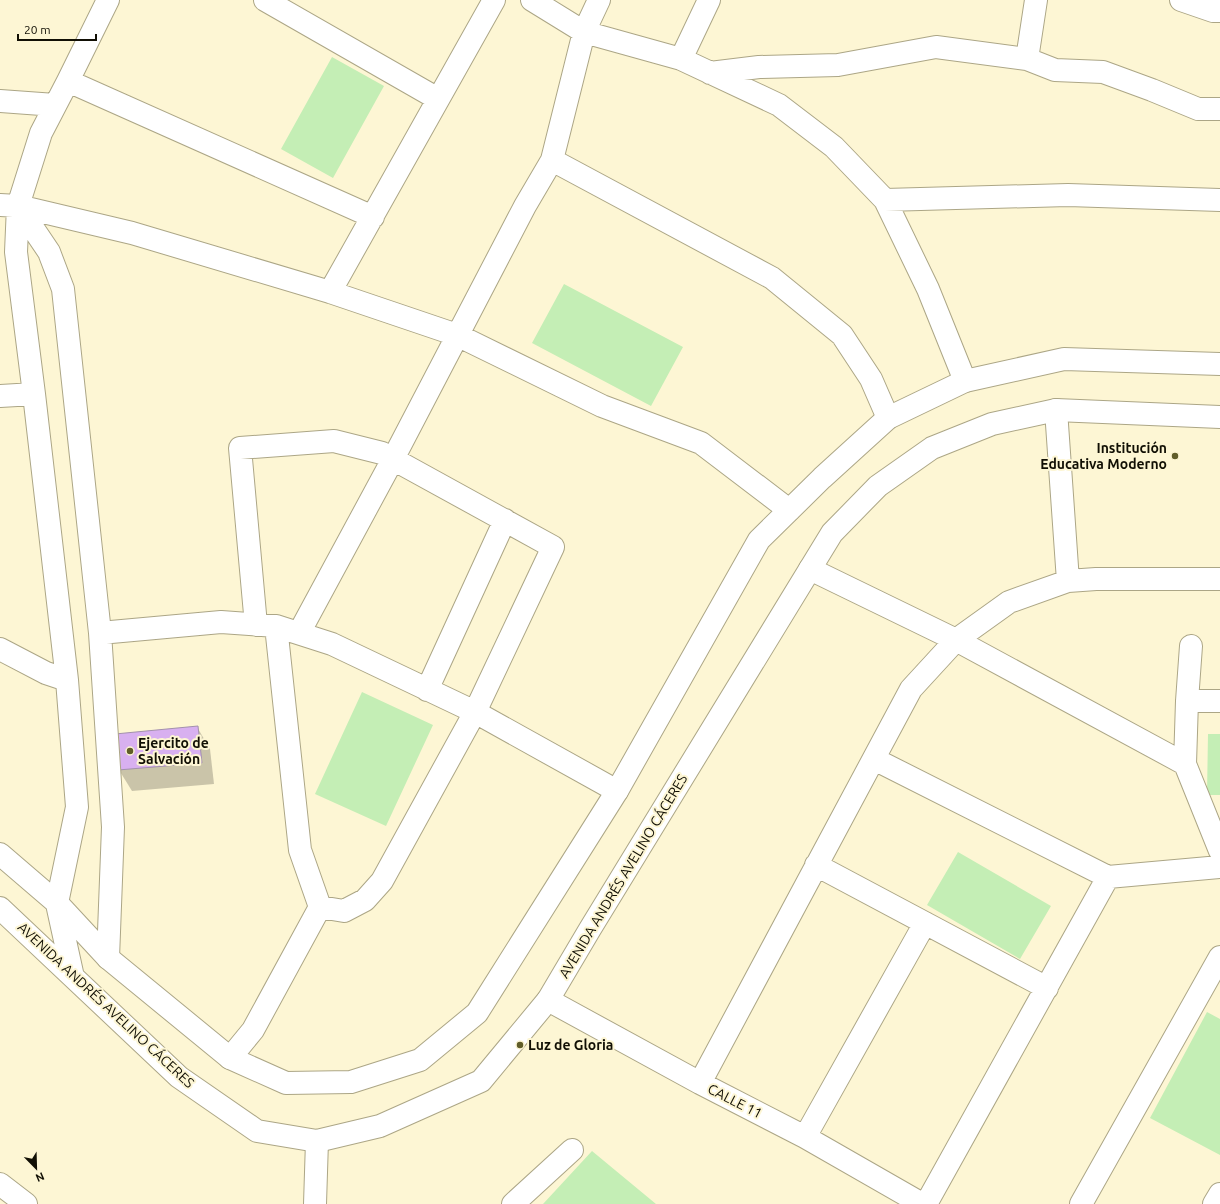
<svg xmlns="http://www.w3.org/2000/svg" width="1220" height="1204" font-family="Ubuntu,sans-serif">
	<rect width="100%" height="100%" fill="#fdf6d4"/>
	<path fill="#c4eeb5" d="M332 57 384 86 333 178 281 149Z
		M564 284 683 347 651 406 532 343Z
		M362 692 433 725 386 826 315 794Z
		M1208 734H1220V795H1207Z
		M958 852 1051 906 1020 959 927 905Z
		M1207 1012 1220 1019V1155L1150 1118Z
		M592 1151 656 1204H543Z"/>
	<path fill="#0003" d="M197 727 210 749 214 784 132 791 119 770Z"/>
	<path fill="#d8b0f0" stroke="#a391ad" d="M198 726 202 763 118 770 115 734Z"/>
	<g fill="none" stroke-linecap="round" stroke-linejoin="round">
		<defs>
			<path id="minor" d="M265 0 438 99
				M532 0 584 32 681 59 779 105 834 147 885 200 928 289 965 381
				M1181 0 1213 11H1220
				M681 59 709 0
				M1027 59 1036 0
				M710 73 759 67 838 65 936 47 1027 59 1055 70 1103 72 1152 90 1198 109H1220
				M68 81 373 217
				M0 101 55 105
				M552 160 772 278 842 335 871 379 888 418
				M885 200 1068 195 1220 200
				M0 205 18 206 132 233 330 292 457 335 602 406 701 443 789 510
				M18 206 49 252 63 289 100 633 113 827 108 958
				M330 292 494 0
				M0 396 34 394
				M1056 410 1068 581
				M810 569 956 640 1185 764
				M256 625 240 448 334 441 382 453 553 547 475 712 382 881 365 900 344 911 320 907
				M100 633 221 622 276 626 332 644 475 712 617 791
				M299 633 393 459 525 206 552 160 584 32 599 0
				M1191 646 1187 701 1185 764 1220 851
				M0 649 46 673 67 680
				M427 690 505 520
				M1187 701H1220
				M874 759 1108 877 1220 867
				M816 865 1047 988
				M57 903 77 807 67 680 34 394 16 252 18 206 41 133 68 81 108 0
				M548 1000 700 1083 805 1137 922 1204
				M230 1058 253 1030 320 907 300 850 276 626
				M700 1083 911 689 956 640 1009 602 1068 581 1096 579H1220
				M805 1137 925 923
				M0 1184 26 1204
				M315 1204 317 1141
				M513 1204 572 1150
				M926 1204 1108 877
				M1081 1204 1220 957
				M1214 1204 1220 1194"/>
			<path id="tertiary" d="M0 854 57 903 108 958 230 1058 286 1083 351 1082 420 1060 477 1013 617 791 759 540 822 478 888 418 965 381 1064 359 1220 364
				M57 904 73 977
				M0 908 179 1077 257 1131 317 1141 380 1126 481 1081 548 1000 590 929 832 533 878 486 932 448 992 424 1056 410 1220 417"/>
		</defs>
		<use href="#minor" stroke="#aca686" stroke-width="24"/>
		<use href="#tertiary" stroke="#aca686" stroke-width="24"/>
		<use href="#minor" stroke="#fff" stroke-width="22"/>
		<use href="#tertiary" stroke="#fff" stroke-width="22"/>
	</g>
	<g fill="#605d29" stroke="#fdf6d4" stroke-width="1.5">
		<circle cx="1175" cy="456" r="4"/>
		<circle cx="130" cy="751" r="4"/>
		<circle cx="520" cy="1045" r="4"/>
	</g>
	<g text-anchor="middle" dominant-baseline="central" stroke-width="4" stroke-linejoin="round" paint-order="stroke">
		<g font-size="14" font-weight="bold" fill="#110f04" stroke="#fdf6d4" text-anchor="start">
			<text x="1167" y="448" text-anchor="end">Institución<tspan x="1167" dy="16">Educativa Moderno</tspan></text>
			<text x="138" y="743">Ejercito de<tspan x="138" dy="16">Salvación</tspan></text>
			<text x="528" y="1045">Luz de Gloria</text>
		</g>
		<g font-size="14" fill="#110f04" stroke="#fdf6d4">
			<text transform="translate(623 876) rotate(-59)">AVENIDA ANDRÉS AVELINO CÁCERES</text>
			<text transform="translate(106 1005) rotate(43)">AVENIDA ANDRÉS AVELINO CÁCERES</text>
			<text transform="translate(735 1101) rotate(27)">CALLE 11</text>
		</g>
	</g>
	<g transform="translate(36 1168) rotate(157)" stroke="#fdf6d4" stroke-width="3" paint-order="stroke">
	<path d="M0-3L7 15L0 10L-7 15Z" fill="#110f04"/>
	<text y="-6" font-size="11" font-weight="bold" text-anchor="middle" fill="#110f04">N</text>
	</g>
	<path d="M18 34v6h78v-6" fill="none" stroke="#110f04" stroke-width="2"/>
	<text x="24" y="34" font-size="12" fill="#110f04" stroke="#fdf6d4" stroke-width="3" paint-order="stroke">20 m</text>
</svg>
